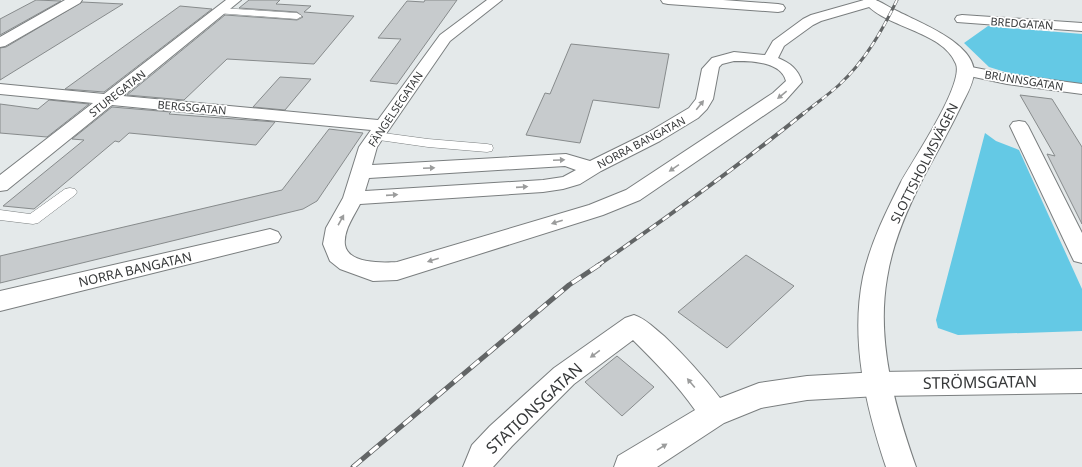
<svg xmlns="http://www.w3.org/2000/svg" width="1082" height="467" font-family="'Noto Sans',sans-serif">
	<rect width="100%" height="100%" fill="#e4e9ea"/>
	<path fill="#64c9e5" d="M988 26 1082 34V84L1015 75 989 67 964 43Z
		M985 133 996 141 1019 150 1082 289V331L958 335 938 328 936 320Z"/>
	<path fill="#c7cbcd" stroke="#878b8c" d="M36 0 61 1 0 35V19Z
		M249 0H280L276 4 311 6 304 12 354 16 314 64 227 59 184 100 127 95 225 15 297 20 303 17 297 12 239 8Z
		M425 0H457L397 84 370 81 401 39 378 38 407 1 424 2Z
		M82 2 123 4 0 80V48L6 47Z
		M180 6 212 9 104 92 65 89Z
		M571 44 669 54 659 108 593 100 580 143 526 135 545 93 550 94Z
		M280 77 311 79 285 110 253 107Z
		M1020 95 1052 99 1082 147V224L1047 154 1055 156Z
		M49 100 89 104 47 137 0 133V104L38 109Z
		M112 107 171 112 169 114 275 122 256 145 129 133 119 142 115 141 34 209 3 206 84 140 72 139Z
		M329 129 363 133 317 201 303 209 0 283V256L282 190Z
		M746 255 794 286 727 348 678 312Z
		M617 356 654 387 622 416 585 382Z"/>
	<g fill="none" stroke-linecap="round" stroke-linejoin="round">
		<defs>
			<path id="service" d="M220 8 297 13 302 16 297 19 217 13 215 11Z
				M376 132 428 139 487 144 492 145 493 148 492 151 487 152 428 147 372 139 370 136 372 133Z
				M70 188 75 189 77 192 75 195 38 223 33 224 0 220V210L30 214 65 189Z"/>
			<path id="minor" d="M65 0H82L80 3 5 46 0 47V37Z
				M226 0H241L123 96 378 120 440 35 487 0H502L450 41 377 147 372 165 566 154 590 161 647 133 689 108 696 99 702 69 712 58 734 52 765 55 773 41 803 19 811 15 864 0H876L878 2 876 5 821 21 813 25 784 46 778 58C790 63 798 69 802 82L785 101 640 200 603 215 397 280 373 281 340 269 330 261 323 244 326 228 343 198 359 147 371 130 112 105 7 190 0 191V175L93 103 0 94V84L104 94ZM734 61C750 61 781 61 786 81L773 93 626 190 589 205 397 262C383 263 348 264 345 245 343 231 354 216 360 204L543 192 563 189 580 184 601 171 660 141 698 118 707 109 713 99 719 67 722 64ZM565 166 576 170 563 177 543 180 365 191 369 178Z
				M661 0H723L778 4 783 5 785 8 783 11 778 12 668 4 663 3Z
				M962 15 1082 23V31L957 22 955 19 957 16Z
				M966 66 1007 74 1082 84V94L1007 84 960 74 958 71 960 68Z
				M1019 121 1025 122 1028 126 1082 233V263L1074 261 1071 255 1010 126 1013 122Z
				M270 229 278 232 281 237 278 242 0 311V291Z
				M634 315C646 319 654 328 664 336 685 356 703 376 720 398L759 383 807 376 878 372 1082 369V393L878 396 807 400 761 408 724 423 657 467H614L618 456 695 410C677 384 655 362 633 340L574 384 512 446 493 467H463L472 445 490 426 554 368 625 318Z"/>
			<path id="tertiary" d="M863 0C868 0 874 0 878 1 885 4 890 8 897 11 918 22 975 43 974 73 973 84 967 94 962 104 952 125 941 145 930 165 911 200 893 239 887 278 876 342 895 407 916 467H886C866 407 850 341 863 277 870 244 886 212 901 182 913 160 964 85 956 64 943 30 882 28 863 0Z"/>
		</defs>
		<use href="#service" stroke="#7a7e7f" stroke-width="1"/>
		<use href="#minor" stroke="#7a7e7f" stroke-width="2"/>
		<use href="#tertiary" stroke="#7a7e7f" stroke-width="2"/>
		<use href="#service" fill="#fff" fill-rule="evenodd"/>
		<use href="#minor" fill="#fff" fill-rule="evenodd"/>
		<use href="#tertiary" fill="#fff" fill-rule="evenodd"/>
		<defs>
			<path id="rail-far2" d="M803 114C815 104 828 95 839 85 865 61 882 31 897 0"/>
			<path id="rail-far1" d="M597 266C668 217 737 167 804 113"/>
			<path id="rail" d="M353 467 569 285 599 265"/>
		</defs>
		<use href="#rail-far2" stroke="#626566" stroke-width="3"/>
		<use href="#rail-far1" stroke="#626566" stroke-width="4"/>
		<use href="#rail" stroke="#626566" stroke-width="5"/>
		<use href="#rail-far2" stroke="#fff" stroke-width="2" stroke-dasharray="6" stroke-linecap="butt"/>
		<use href="#rail-far1" stroke="#fff" stroke-width="2.5" stroke-dasharray="8" stroke-linecap="butt"/>
		<use href="#rail" stroke="#fff" stroke-width="3.5" stroke-dasharray="11" stroke-linecap="butt"/>
	</g>
	<defs><path id="oneway-solid" d="M-6-.8H1V-3.2L6.5 0L1 3.2V.8H-6Z"/></defs>
	<g fill="#9b9c9c">
		<use href="#oneway-solid" transform="translate(782 95) rotate(141)"/>
		<use href="#oneway-solid" transform="translate(700 105) rotate(-51)"/>
		<use href="#oneway-solid" transform="translate(559 160) rotate(-3)"/>
		<use href="#oneway-solid" transform="translate(429 168) rotate(-3)"/>
		<use href="#oneway-solid" transform="translate(674 168) rotate(146)"/>
		<use href="#oneway-solid" transform="translate(522 187) rotate(-4)"/>
		<use href="#oneway-solid" transform="translate(392 195) rotate(-4)"/>
		<use href="#oneway-solid" transform="translate(341 220) rotate(-61)"/>
		<use href="#oneway-solid" transform="translate(557 222) rotate(163)"/>
		<use href="#oneway-solid" transform="translate(433 260) rotate(163)"/>
		<use href="#oneway-solid" transform="translate(595 354) rotate(144)"/>
		<use href="#oneway-solid" transform="translate(691 383) rotate(-130)"/>
		<use href="#oneway-solid" transform="translate(662 447) rotate(-32)"/>
	</g>
	<g text-anchor="middle" dominant-baseline="central" stroke-width="3.5" stroke-linejoin="round" paint-order="stroke">
		<g font-size="11" fill="#37393a" stroke="#fff">
			<text transform="translate(1022 23) rotate(4)">BREDGATAN</text>
			<text transform="translate(1024 80) rotate(9)">BRUNNSGATAN</text>
			<text transform="translate(117 93) rotate(-38)">STUREGATAN</text>
			<text transform="translate(192 107) rotate(5)">BERGSGATAN</text>
			<text transform="translate(395 109) rotate(-56)">FÄNGELSEGATAN</text>
			<text transform="translate(641 142) rotate(-28)">NORRA BANGATAN</text>
		</g>
		<g font-size="13" fill="#37393a" stroke="#fff">
			<text transform="translate(924 163) rotate(-63)">SLOTTSHOLMSVÄGEN</text>
			<text transform="translate(135 269) rotate(-13)">NORRA BANGATAN</text>
		</g>
		<g font-size="16" fill="#37393a" stroke="#fff">
			<text transform="translate(980 382) rotate(-1)">STRÖMSGATAN</text>
			<text transform="translate(534 408) rotate(-43)">STATIONSGATAN</text>
		</g>
	</g>
</svg>
